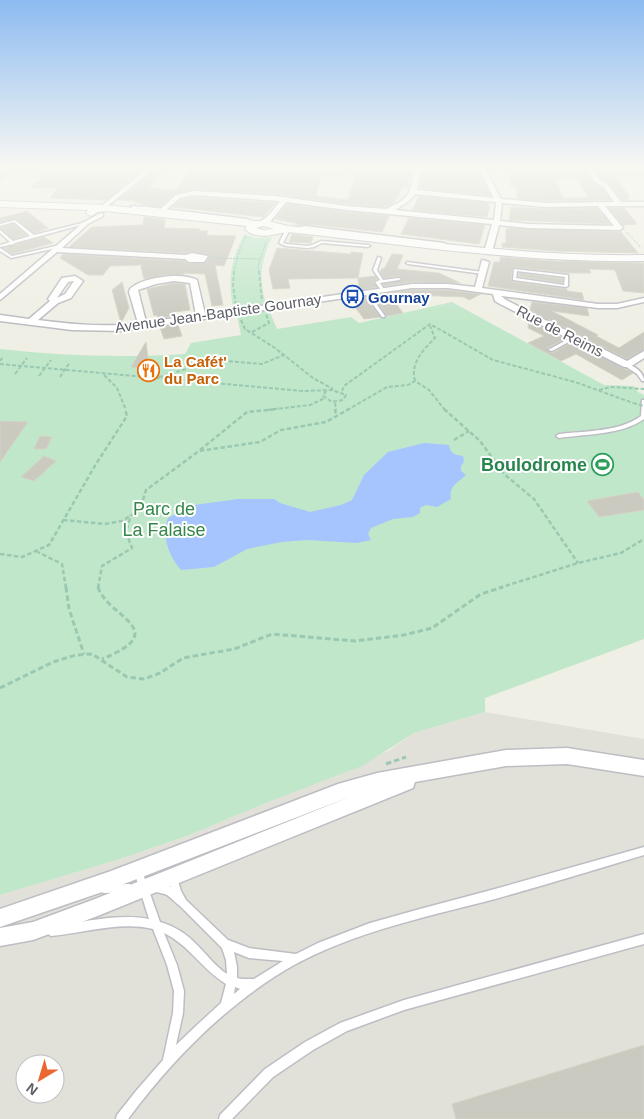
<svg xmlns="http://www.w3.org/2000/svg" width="644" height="1119" font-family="Arial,sans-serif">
	<rect width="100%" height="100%" fill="#f0efe5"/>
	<path fill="#e1e1d9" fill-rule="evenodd" d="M485 712 644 739V1119H0V895L117 860 187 836 388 751 414 733ZM25 1064H55V1094H25Z"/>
	<path fill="#e0dfd3" d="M2 166H63L62 168H77L85 185 124 187 108 200 49 198 58 189 31 188 40 178 0 177V167Z"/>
	<path fill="#c1e7ca" d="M244 234 255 238 272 237C261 260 258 280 266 304L233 309C228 277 230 263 244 234Z
		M452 302 604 385 634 386 638 392 644 395V639L485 698V712L414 733 362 766 273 800 187 836 117 860 0 895V349C62 356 123 358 185 354L191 343 241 335 237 315 269 310 277 329 351 317 359 323Z"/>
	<path fill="#a6c5ff" d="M424 443 449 445C450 453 454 455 463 456L464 462 461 466V471L466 475C458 483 448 486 451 499L437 507 426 505 420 508V513L413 517 393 519 371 528 368 534 371 540 357 543 307 540 282 542 247 549 214 567 181 570C169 556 161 536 168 518L194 505 238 499H274L280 503 310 512 341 505 352 500 364 475 388 452Z"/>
	<path fill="#cacac1" stroke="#d4d3c3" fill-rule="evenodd" d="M0 166H17L0 181Z
		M71 166H148L106 200 50 198 58 188H31L46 172H57L61 168H71Z
		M159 166H169L149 188 176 190 192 166H246L279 167 283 170 346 171V177L321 176 316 196 348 200 356 172 412 173 408 188H402L395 202 386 207 347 204 275 194 193 189 175 194 160 207 146 205 135 202V201L118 200Z
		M550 166H583L592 182 603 188 611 200 546 201 518 199 515 186H510V172L508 170 515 167ZM555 178H575L589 197 563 198Z
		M593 166H644V177L614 175 630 197H627L629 200H622L609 184 599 178Z
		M478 171 491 196 419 188 422 173Z
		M419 196 489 203 488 206H490L487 217 412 210Z
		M193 197 276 203 263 217 172 207 181 200Z
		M287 204 347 212 389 216 382 232 317 225H295L296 223 275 219Z
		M511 207 546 209 597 208 610 224 509 220Z
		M609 208H624L637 224 623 225Z
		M27 211 48 228 34 233 16 219 0 222V218Z
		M144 217 165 219 164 228 200 229 199 231H208L206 235 236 236 224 266 215 265 223 305 212 306 205 274 183 273 184 275H162L144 279 141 266 142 265 110 266 103 275H88L60 258 63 254 184 261 189 264 206 263 209 255 192 251 186 253 69 247 92 227 143 225Z
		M409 218 485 225 479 244 401 234Z
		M14 224 26 235 13 239 0 228Z
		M509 228 621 232 638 253 555 251 502 247V243H506V229Z
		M292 234 313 237 311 243 289 242Z
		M44 237 53 243 12 254 4 248Z
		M277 248 350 254 351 252 363 253 358 278 375 276 377 279 373 281 377 287 359 290 358 278 288 279 290 288 273 289 269 270Z
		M392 254 403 255 397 269 439 273 460 283 412 282 384 286 383 284 403 280 399 276 384 278 380 272 382 268 384 269Z
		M500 257 555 261 644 263V293L623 291 615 270 589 269 591 273H568L514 267 512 269 511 280 513 282 567 289V291L582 293 584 300 488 286 494 262H500Z
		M519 273 563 279 562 283 518 276Z
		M122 282 129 308 121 323 112 290Z
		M174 283 185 284 190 310 174 312 175 316 158 318 157 315 154 316 147 289Z
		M412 290H448L481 294 469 300 464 297 415 295 392 298 403 313 387 316 373 296Z
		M365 297 380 317 364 319 349 299Z
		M532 302 587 308 589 316 552 311 598 335 596 336 619 348 644 332V349L627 359 530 310Z
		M529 321 565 339 547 348 548 352 553 353 572 342 633 373 622 380 576 354 561 361 528 343 544 336 528 328Z
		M178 325 182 336 164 339 160 327Z
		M146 342 148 359 142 368 131 367Z
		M0 421 28 422 0 462Z
		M40 436 52 437 46 449H34Z
		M44 456 56 461 34 481 21 477Z
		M638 492 644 500V510L599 517 587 501Z
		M644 1045V1119H456L452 1104Z"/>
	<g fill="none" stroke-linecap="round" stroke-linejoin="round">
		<defs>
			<path id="lane" d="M132 206 147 207 247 219 249 220 247 221 134 208 132 212H130Z
				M15 220 34 235 86 222 88 223 15 243 14 244 0 247V245L10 242 0 233V230L13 241 30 236 14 222 0 226V224Z
				M305 226 444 243 446 244 444 245 305 228 293 230 291 229Z
				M288 228 290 229 283 243 287 244 307 246 312 245 321 241 368 245 370 246 368 247 322 243 314 247 307 248 286 246 279 243 286 229Z
				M60 245 62 246 61 247 11 258 0 251V248L12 256Z
				M378 257 381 258 377 270 383 280 399 278 401 279 399 280 380 283 384 289 382 290H381L375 282 380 280 373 270Z
				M407 262 483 272 485 273 483 274 408 264 406 263Z
				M514 269 568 275V286L566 287 513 280ZM517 271 565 277 564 285 516 278Z
				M365 291H367L385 316 384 317H382L364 292Z
				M572 337 576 338 552 351 548 350Z
				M625 364C634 365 644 372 644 381H642L637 374 625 366Z
				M642 400H644V419C622 435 585 434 559 438L556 436 559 434C584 431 620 432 641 416Z
				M644 847V855C594 870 545 885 495 899 419 919 341 934 274 977 216 1015 169 1064 128 1119H116L117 1115 136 1091 163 1060 173 1013 174 991 167 965 153 929C120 921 84 933 51 936L48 934 46 931 48 928 51 926C83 923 117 913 149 919L134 871 135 868 138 867 141 868 142 871 160 922C175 926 188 935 199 947 208 956 216 967 227 974L226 960 222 948 180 906C177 904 170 897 167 895 163 893 158 893 154 891L153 888 154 885 157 884 171 887 169 878 170 875 173 874 176 875 181 891 186 900 228 940 249 948 296 954 318 943 370 923 420 909 495 889ZM164 933C189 945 202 969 226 984L221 1003 197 1025 176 1045 183 1013 184 991 177 965ZM234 952 249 958 283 961 254 979H242L237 978V967ZM235 987 240 989 234 994Z
				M129 884 132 885 133 888 132 891 129 892 104 893 101 892 100 889 101 886 104 885Z
				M644 934V944L404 1010 347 1031 313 1050 273 1077 232 1119H219L220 1115 265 1069 305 1042 340 1023 404 1000Z"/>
			<path id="street" d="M151 166H157L104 209H100V207Z
				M280 166H514L511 168 485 169 501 199 546 203 614 202 604 187 594 181 585 166H591L598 179 608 185 621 202H644V206H605L623 228 620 230 528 228 499 225 492 252 488 254 484 252 492 224 347 210 286 202 270 222 261 225 258 223C270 216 271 212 280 201L193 195 180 198 161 214 156 213 176 195 193 191 275 196 347 206 386 209 400 202 408 195 412 184 414 171 283 168ZM479 169 494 198 417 190 420 171ZM415 194 496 202 494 220 395 210 409 201ZM502 203 546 207 598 206 614 226 528 224 500 221Z
				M101 213 103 214V216L88 224 62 248 186 255 192 253 208 256 204 262H189L185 259 57 252 0 300V294L84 222Z
				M482 260 489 262 482 288 598 304H617L644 298V302L617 308H598L501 296 506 300 627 361 644 351V358L630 367H624L500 304 495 301 493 294 448 288H412L123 331 72 330 0 321V315L29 319 50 301 48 299 62 278 75 276 83 281 71 298 58 303 38 320C71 324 105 328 138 323L129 292 130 289C143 277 181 272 197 280L205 314 412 284H448L475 287ZM74 281 65 294 57 298 68 282ZM174 281 190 283 196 315 146 322 138 290 156 284Z
				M567 748 644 760V776L567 764 506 766 415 782 413 788 95 917 33 940 0 946V928L33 922 95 899 352 796 111 889 0 927V909L111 871 338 784 377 773 506 750Z"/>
			<path id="secondary" d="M0 201 105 205 256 221H268L288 226C406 239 525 257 644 255V261C525 263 406 245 288 232 274 234 257 241 245 229L247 226 105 211 97 212 91 216 86 213 88 210 0 207ZM263 226 274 229 263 230 256 228Z"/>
		</defs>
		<use href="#lane" stroke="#bdbdc4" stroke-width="3"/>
		<use href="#street" stroke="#bdbdc4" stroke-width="3"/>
		<use href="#secondary" stroke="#bebfc6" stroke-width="2"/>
		<path stroke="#9ac8b1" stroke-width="1" stroke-dasharray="2.5 1" stroke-linecap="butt" d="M627 232 641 248
			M212 258 260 259
			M234 272 238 254 246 236
			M259 272 258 266 266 242"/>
		<path stroke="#9ac8b1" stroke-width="2" stroke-dasharray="4 2" stroke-linecap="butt" d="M234 271 233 286 236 305
			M259 271 262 300
			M241 320 245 329 275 348 313 378 333 389
			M252 332 269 323 266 314
			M0 361 3 357
			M0 364 303 391 332 390 346 395 343 400 332 402 323 396 326 391
			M15 374 27 358
			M104 375 117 388 126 410
			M39 376 51 360
			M60 377 70 362
			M159 377 207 363 227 361 262 364 284 355
			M415 381C410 363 423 350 435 338L430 326
			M599 390 611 387 644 389
			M342 391 344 386 430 324 493 360 575 382 633 403
			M335 403 336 410
			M267 410 310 405 325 398
			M347 410 387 387 408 385 415 381 429 390 445 410"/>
		<path stroke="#9ac8b1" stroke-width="2.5" stroke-dasharray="4.5 2.5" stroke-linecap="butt" d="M335 409 336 415
			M444 409 480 441 504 474 534 499 578 563
			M454 440 469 431
			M200 450 247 412 278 409
			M63 520 105 524 122 521 140 510 146 490 199 451 260 442 281 430 326 422 349 409
			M36 551 62 564 66 588
			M0 554 22 557 49 545 96 464 127 416 125 409
			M98 588 102 566 132 548 126 532 131 515
			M499 588 578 563 621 553 644 539"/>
		<path stroke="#9ac8b1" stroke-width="3" stroke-dasharray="5.5 3" stroke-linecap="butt" d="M66 587 69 609 84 654
			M98 587C107 617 174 630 102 659
			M0 688 53 662 76 655 92 654 127 677 144 679 160 673 183 658 234 649 272 634 355 641 404 635 432 628 481 594 503 587
			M386 764 406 757"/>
		<use href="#lane" fill="#fff" fill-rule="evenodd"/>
		<use href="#street" fill="#fff" fill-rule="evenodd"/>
		<use href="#secondary" fill="#fff" fill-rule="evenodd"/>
		<path stroke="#9ac8b1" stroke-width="2" stroke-dasharray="4 2" stroke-linecap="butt" d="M633 403 644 406"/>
	</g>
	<linearGradient id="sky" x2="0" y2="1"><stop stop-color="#8dbbf1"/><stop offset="0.52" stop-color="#f8f8f3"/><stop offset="1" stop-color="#f8f8f3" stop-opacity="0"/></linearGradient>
	<rect width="644" height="322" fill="url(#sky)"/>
	<defs>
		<symbol id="bus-ring" viewBox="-11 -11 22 22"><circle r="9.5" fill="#fff" stroke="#1a4fb4" stroke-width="1.5"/><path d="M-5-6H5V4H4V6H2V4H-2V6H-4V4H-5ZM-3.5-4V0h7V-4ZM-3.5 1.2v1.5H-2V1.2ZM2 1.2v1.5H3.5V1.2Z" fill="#1a4fb4"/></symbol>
		<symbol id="restaurant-ring" viewBox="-11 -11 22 22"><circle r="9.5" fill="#fff" stroke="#e8710a" stroke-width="1.5"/><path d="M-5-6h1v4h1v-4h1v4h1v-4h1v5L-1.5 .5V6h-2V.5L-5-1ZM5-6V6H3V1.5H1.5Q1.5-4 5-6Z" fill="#e8710a"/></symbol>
		<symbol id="stadium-ring" viewBox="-11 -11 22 22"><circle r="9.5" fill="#fff" stroke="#2e9e5b" stroke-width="1.5"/><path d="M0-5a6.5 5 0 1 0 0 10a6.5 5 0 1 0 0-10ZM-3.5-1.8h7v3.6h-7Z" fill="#2e9e5b"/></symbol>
	</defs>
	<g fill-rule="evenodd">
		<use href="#bus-ring" x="340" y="284" width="25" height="25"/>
		<use href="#restaurant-ring" x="136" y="358" width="25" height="25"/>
		<use href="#stadium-ring" x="590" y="452" width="25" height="25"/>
	</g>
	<g text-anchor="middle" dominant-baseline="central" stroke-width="4" stroke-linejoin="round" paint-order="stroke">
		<g font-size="15" font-weight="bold" fill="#164399" stroke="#fff" text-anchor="start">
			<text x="368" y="297">Gournay</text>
		</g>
		<g font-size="15" fill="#5d5f66" stroke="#fff">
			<text transform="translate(218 313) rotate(-8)">Avenue Jean-Baptiste Gournay</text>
			<text transform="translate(560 331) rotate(27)">Rue de Reims</text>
		</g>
		<g font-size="15" font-weight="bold" fill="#c56008" stroke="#fff" text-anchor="start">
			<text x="164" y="361">La Cafét'<tspan x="164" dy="17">du Parc</tspan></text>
		</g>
		<g font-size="18" font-weight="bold" fill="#27864d" stroke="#fff" text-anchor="end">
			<text x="587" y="465">Boulodrome</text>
		</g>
		<g font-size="18" fill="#348649" stroke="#fff">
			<text x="164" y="509">Parc de<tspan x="164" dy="21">La Falaise</tspan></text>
		</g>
	</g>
	<g transform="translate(40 1079) rotate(218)"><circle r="24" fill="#ffffff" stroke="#bebfc2"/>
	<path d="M0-4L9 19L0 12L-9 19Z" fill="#ec662f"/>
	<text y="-8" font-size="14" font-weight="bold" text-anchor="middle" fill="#5d5f66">N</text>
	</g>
</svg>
